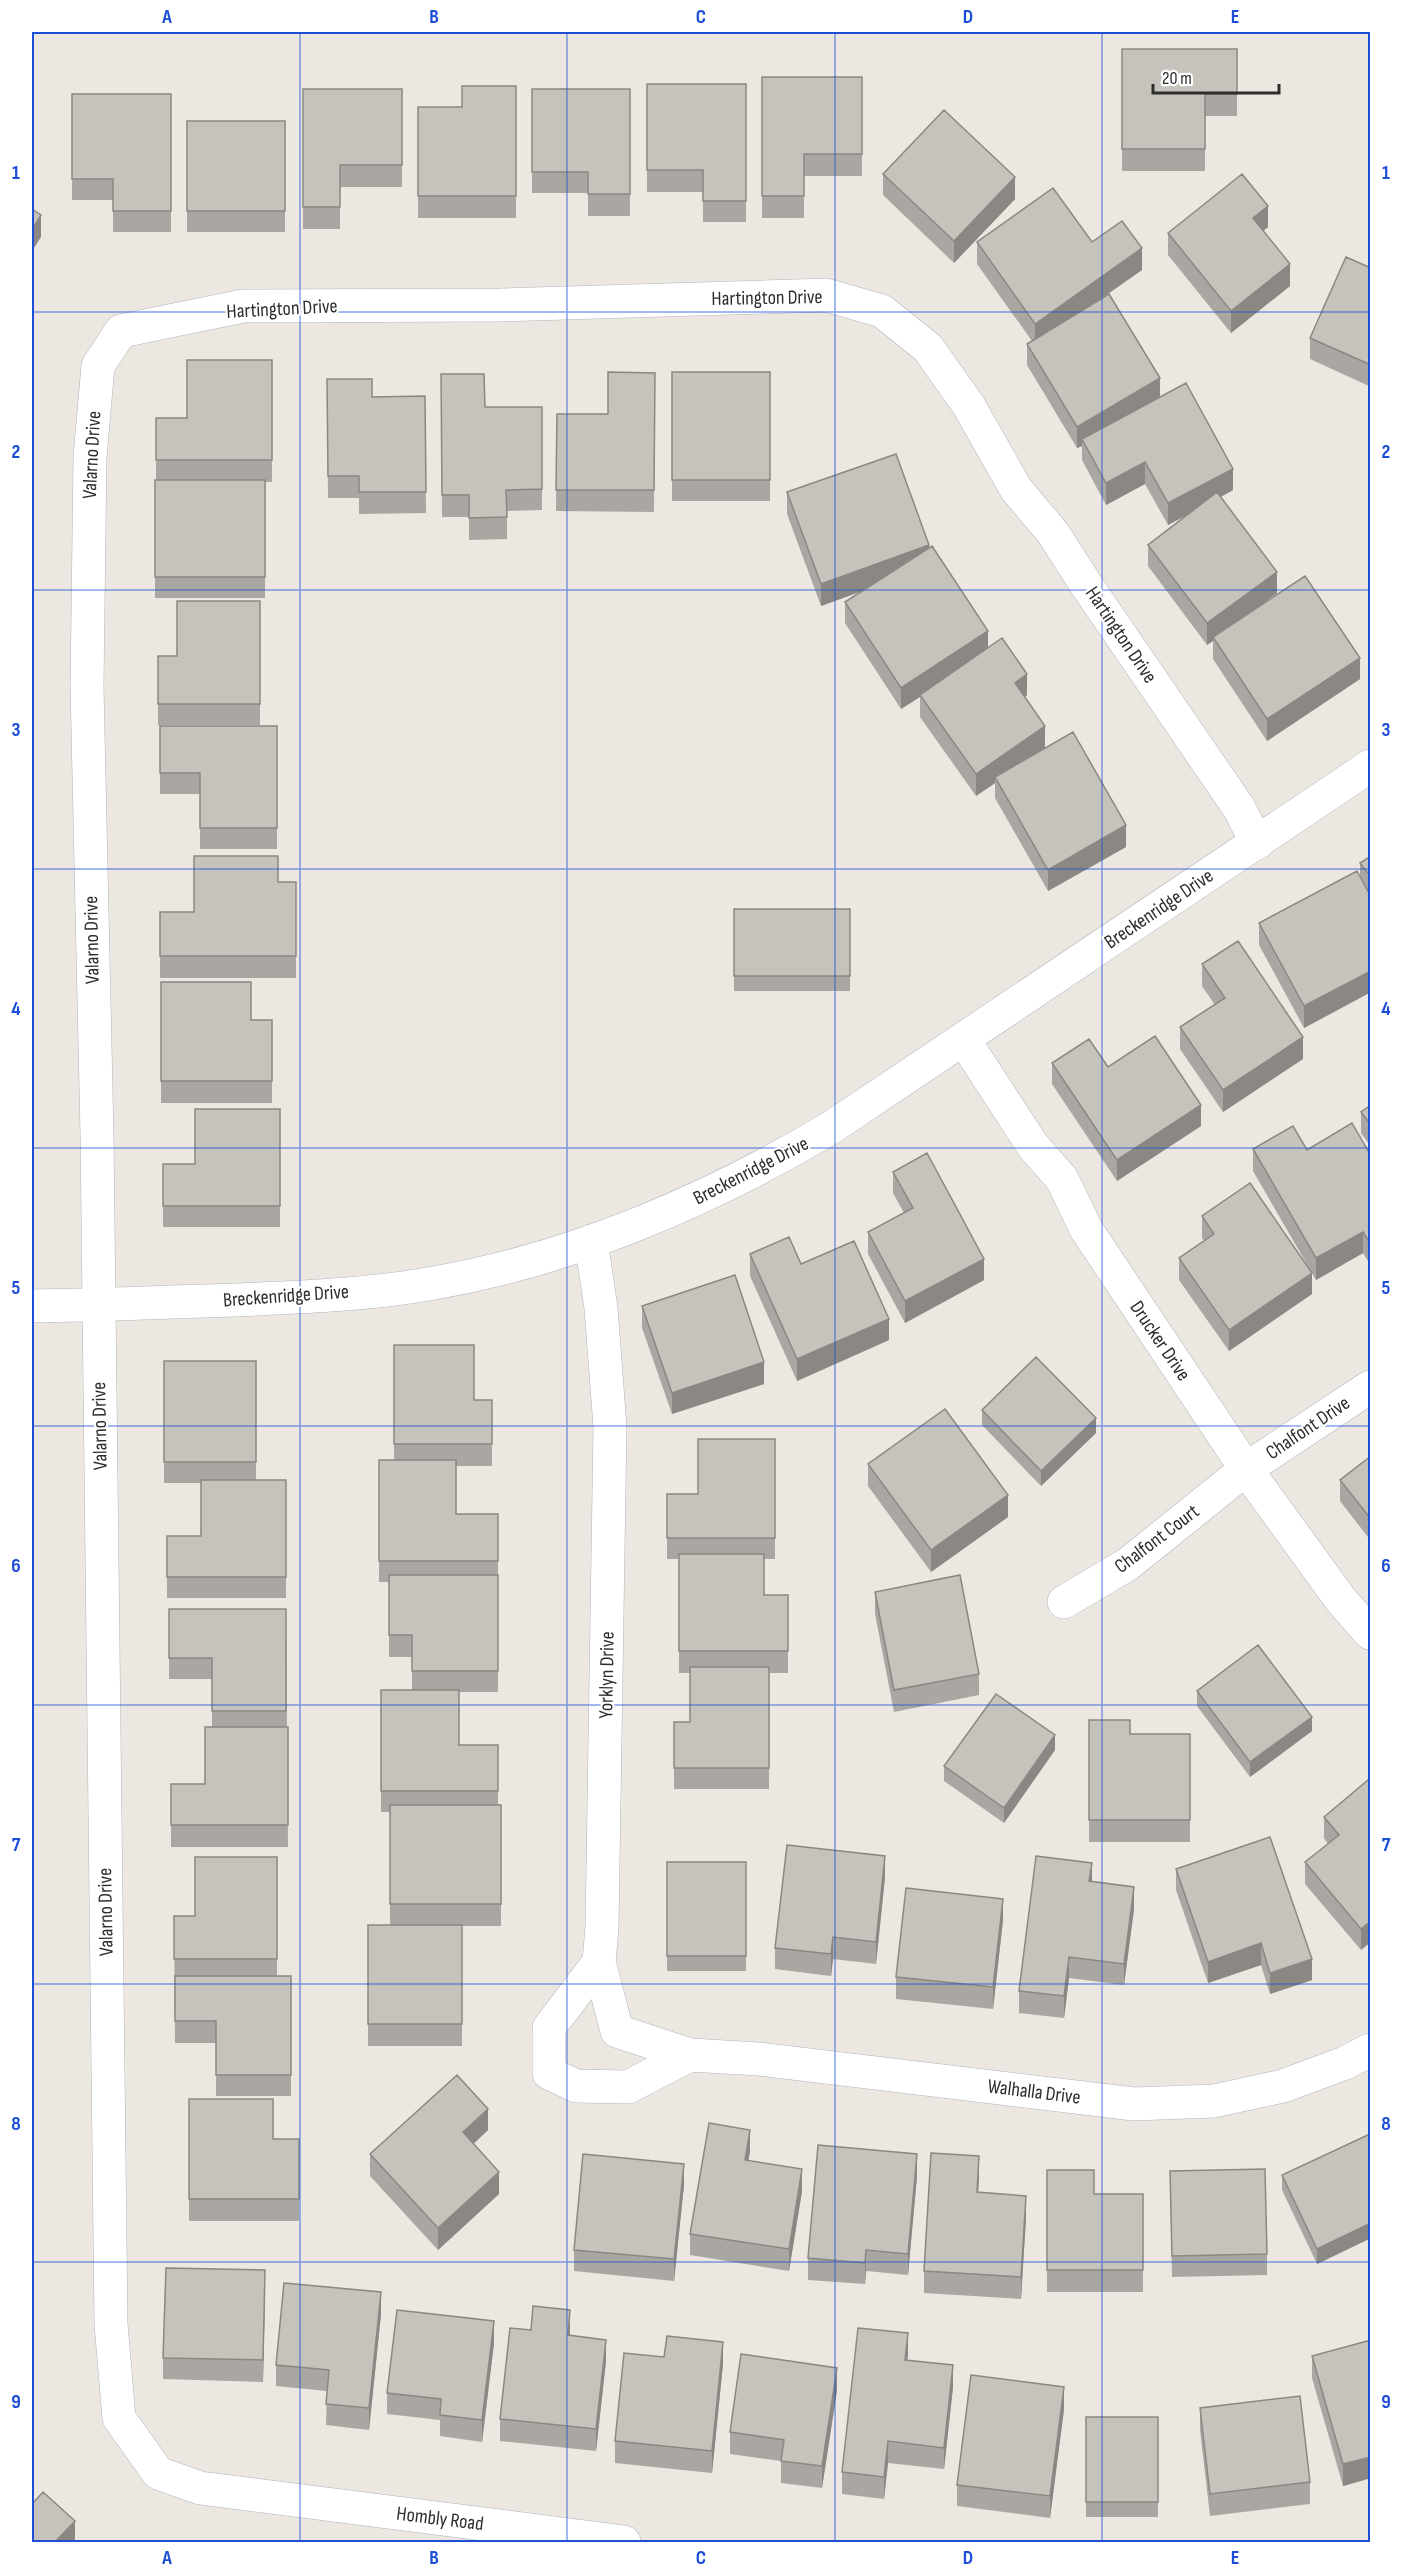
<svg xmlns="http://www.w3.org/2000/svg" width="1402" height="2574" font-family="'Sofia Sans Condensed',sans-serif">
	<rect width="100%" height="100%" fill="#ede7e1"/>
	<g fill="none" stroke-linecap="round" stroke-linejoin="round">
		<defs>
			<path id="street" d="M964 1040 1033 1146 1062 1179 1086 1229 1246 1469 1341 1600 1370 1633
				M591 1241 601 1308 610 1427 602 1927 599 1962 617 2031 690 2055 759 2059 1134 2104 1214 2101 1283 2086 1345 2063 1370 2050
				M32 1306C99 1305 167 1302 235 1300 301 1297 369 1295 434 1283 573 1259 712 1199 832 1127L1370 766
				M1064 1602 1128 1564 1246 1469 1370 1387
				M599 1962 549 2028V2073L576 2086 628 2087 690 2055
				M624 2542 200 2488 158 2473 119 2418 111 2324 97 1135 87 686 90 457 98 366 121 331 243 306 501 305 826 295 882 311 928 348 969 406 1016 489 1053 533 1085 583 1239 808 1257 843"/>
		</defs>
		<use href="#street" stroke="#b1b4bc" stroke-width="34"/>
		<use href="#street" stroke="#fff" stroke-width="33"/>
	</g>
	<path fill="#aaa7a2" d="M1122 49H1237V116H1205V171H1122Z
		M762 77H862V176H804V218H762Z
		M647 84H746V222H703V192H647Z
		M516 86V218H418V107H462Z
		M303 89H402V187H340V229H303Z
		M532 89H630V216H588V193H532Z
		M72 94H171V232H113V200H72Z
		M187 121H285V232H187Z
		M883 174 1015 199 954 263 883 195Z
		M1268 227 1263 231 1290 286 1231 333 1168 255V233Z
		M977 242H1092L1142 270 1097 301 1160 397 1233 490 1221 497 1277 593 1259 606 1360 679 1267 741 1213 659V641L1207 645 1148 566V545L1189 514 1168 525 1145 484 1106 505 1082 460V446L1077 448 1027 365V344L1032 341 977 264Z
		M1371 268V387L1310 359V338Z
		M272 360V482H265V598H155V480H156V418H187Z
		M672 372H770V501H672Z
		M655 373 654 512 556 511 557 414H608Z
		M441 374 485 407H542V510L507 511V539L469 540V517H442Z
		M327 379 372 397 425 396 426 513 359 514V498H328Z
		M787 492 929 548 988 648 1027 695 1025 697 1045 748 1041 751 1126 847 1048 891 995 798V783L976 796 920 717V697L901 709 845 623V602L861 591 821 606 787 514Z
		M260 601V725H158V656H177Z
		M160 726H277V849H200V794H160Z
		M1371 856V992L1304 1028 1259 945V923L1360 878V863Z
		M278 882H296V978H160V912H194Z
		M734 909H850V991H734Z
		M1202 964 1303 1059 1223 1112 1180 1049V1027L1215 1005 1202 986Z
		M161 982 251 1020H272V1103H161Z
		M1052 1063 1108 1067 1201 1126 1117 1181 1052 1084Z
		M1371 1105V1147L1361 1133V1112Z
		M280 1109V1227H163V1164H195Z
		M1253 1149 1307 1150 1371 1156V1266L1363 1253 1316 1280 1253 1171Z
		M893 1172 984 1280 905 1323 868 1254V1232L904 1213 893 1193Z
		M1202 1216 1312 1294 1229 1351 1179 1280V1258L1204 1241 1202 1238Z
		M750 1254 801 1264 889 1340 797 1381 750 1276Z
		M642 1306 764 1384 672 1414 642 1328Z
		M394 1345 474 1400H492V1466H456V1514H498V1692H459V1745H498V1805H501V1926H462V2046H368V1925H390V1812H381V1690H412V1657H389V1582H379V1460H394Z
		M164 1361H256V1480H286V1598H167V1536H201V1483H164Z
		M982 1410 1096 1433 1041 1486 982 1425Z
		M775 1439V1559H764V1595H788V1673H769V1789H674V1722H690V1673H679V1559H667V1494H698Z
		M1371 1456V1541L1340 1501V1480Z
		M868 1464 1008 1517 931 1572 868 1486Z
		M875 1592 979 1674V1695L894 1712 875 1614Z
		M169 1609H286L288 1847H171V1784H205L212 1727V1679H169Z
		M1197 1691 1312 1731 1250 1777 1197 1706Z
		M1089 1720 1130 1734H1190V1842H1089Z
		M1055 1750 1004 1823 944 1781V1766Z
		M1368 1780 1361 1950 1305 1884V1862L1328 1844 1324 1838V1817Z
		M277 1857V1976H291V2096H216V2043H175L174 1916H195Z
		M667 1862H746V1971H667Z
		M1176 1869 1312 1980 1270 1994 1261 1965 1208 1983 1176 1890Z
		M885 1877 876 1964 833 1959 831 1976 775 1969V1948Z
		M1092 1882 1134 1909 1124 1985 1069 1978 1064 2018 1019 2013V1991Z
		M1003 1920 993 2009 896 1999V1977Z
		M189 2099 273 2139H299V2221H189Z
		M488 2130 473 2144 499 2194 438 2250 370 2176V2154Z
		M1371 2134V2238L1317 2264 1282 2190V2175Z
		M750 2151 748 2161 802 2191 789 2271 690 2255V2234Z
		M1047 2170 1094 2194H1143V2292H1047Z
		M1170 2171 1267 2254V2275L1172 2277Z
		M917 2176 908 2275 866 2271 865 2284 808 2280V2258Z
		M979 2178 978 2193 1026 2218 1021 2299 924 2293V2271Z
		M684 2185 674 2281 574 2271V2250Z
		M265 2292 263 2382 163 2379V2358Z
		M381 2314 369 2430 326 2425 327 2391 276 2386V2365Z
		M531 2330 570 2331V2336L606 2361 596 2451 500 2441V2419Z
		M1371 2340V2478L1343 2486 1312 2378V2356Z
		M494 2343 482 2442 440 2436V2420L387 2414V2393Z
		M908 2355 907 2360 953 2387 944 2469 888 2463 884 2499 842 2494V2472Z
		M723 2364 712 2473 615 2463V2441Z
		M837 2390 822 2488 781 2483V2461L730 2454V2432Z
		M1200 2408 1310 2482V2504L1210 2516 1200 2430Z
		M1064 2409 1050 2518 957 2506V2485Z
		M1086 2417H1158V2517H1086Z"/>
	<path fill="#8b8884" d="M1015 177V199L954 263V241Z
		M1268 206V227L1253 240V218Z
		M41 215V237L32 251V230Z
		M1142 248V270L1035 345V324Z
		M1290 264V286L1231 333V311Z
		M1160 378V400L1082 439V446L1077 448V427Z
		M1145 462V484L1106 505V483Z
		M1233 469V490L1168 525V503Z
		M929 545V567L821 606V584Z
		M1277 572V593L1214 640 1213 637V641L1207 645V623Z
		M988 631V653L901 709V688Z
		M1360 658V679L1267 741V719Z
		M1027 674V695L1015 704V683Z
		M1045 726V748L997 781 995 777V783L976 796V774Z
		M1126 825V847L1048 891V870Z
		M1371 971V992L1304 1028V1006Z
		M1303 1037V1059L1223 1112V1090Z
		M1201 1105V1126L1117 1181V1160Z
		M1363 1232V1253L1316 1280V1258Z
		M984 1259V1280L905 1323V1301Z
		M1312 1273V1294L1229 1351V1330Z
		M889 1319V1340L797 1381V1359Z
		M764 1362V1384L672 1414V1393Z
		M1096 1418V1433L1041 1486V1471Z
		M1008 1495V1517L931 1572V1550Z
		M1312 1717V1731L1250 1777V1762Z
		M1055 1735V1750L1004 1823V1808Z
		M885 1856V1877L876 1964V1942Z
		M1092 1863V1884L1089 1881Z
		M1134 1887V1909L1124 1985V1964Z
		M1003 1899V1920L993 2009V1987Z
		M1371 1921V1942L1361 1950V1929Z
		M833 1937V1959L831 1976V1954Z
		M1261 1943V1965L1208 1983V1962Z
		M1069 1957V1978L1064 2018V1996Z
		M1312 1959V1980L1270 1994V1973Z
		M488 2109V2130L463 2154V2132Z
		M750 2130V2151L745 2182V2160Z
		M917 2154V2176L908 2275V2254Z
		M979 2156V2178L977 2214V2192Z
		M684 2164V2185L674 2281V2259Z
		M802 2169V2191L789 2271V2249Z
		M499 2172V2194L438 2250V2228Z
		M1026 2196V2218L1021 2299V2277Z
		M1371 2223V2238L1317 2264V2249Z
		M866 2250V2271L865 2284V2263Z
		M265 2270V2292L263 2382V2360Z
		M381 2292V2314L369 2430V2408Z
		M570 2310V2331L568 2357V2335Z
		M494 2321V2343L482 2442V2420Z
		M908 2333V2355L905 2381V2360Z
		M606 2340V2361L596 2451V2429Z
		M723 2342V2364L712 2473V2451Z
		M953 2365V2387L944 2469V2448Z
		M837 2368V2390L822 2488V2466Z
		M1064 2387V2409L1050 2518V2496Z
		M888 2441V2463L884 2499V2477Z
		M1371 2457V2478L1343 2486V2464Z
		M75 2521V2542H55Z"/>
	<path fill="#c6c2bc" stroke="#8b8884" stroke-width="1.5" d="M1122 49H1237V94H1205V149H1122Z
		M762 77H862V154H804V196H762Z
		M647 84H746V201H703V170H647Z
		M462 86H516V196H418V107H462Z
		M303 89H402V165H340V207H303Z
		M532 89H630V194H588V172H532Z
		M72 94H171V211H113V179H72Z
		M944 110 1015 177 954 241 883 174Z
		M187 121H285V211H187Z
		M1242 174 1268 206 1253 218 1290 264 1231 311 1168 233Z
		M1053 188 1092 242 1122 221 1142 248 1035 324 977 242Z
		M32 209 41 215 32 230Z
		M1346 257 1371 268V365L1310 338Z
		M1109 294 1160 378 1077 427 1027 344Z
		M187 360H272V460H156V418H187Z
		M608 372 655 373 654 490H556L557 414H608Z
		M672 372H770V480H672Z
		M441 374H484L485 407H542V489L506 490 507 517 469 518V495H442Z
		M327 379H372V397L425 396 426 492H359V476H328Z
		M1186 383 1233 469 1168 503 1145 462 1106 483 1082 439Z
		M896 454 929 545 821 584 787 492Z
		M155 480H265V577H155Z
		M1217 492 1277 572 1207 623 1148 545Z
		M932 546 988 631 901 688 845 602Z
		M1305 576 1360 658 1267 719 1213 637Z
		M177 601H260V704H158V656H177Z
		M1002 638 1027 674 1015 683 1045 726 976 774 920 695Z
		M160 726H277V828H200V773H160Z
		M1073 732 1126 825 1048 870 995 777Z
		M194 856H278V882H296V956H160V912H194Z
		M1371 856V877L1360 863Z
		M1357 871 1371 897V971L1304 1006 1259 923Z
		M734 909H850V976H734Z
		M1238 941 1303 1037 1223 1090 1180 1027 1225 998 1202 964Z
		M161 982H251V1020H272V1081H161Z
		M1155 1036 1201 1105 1117 1160 1052 1063 1089 1039 1108 1067Z
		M1371 1105V1125L1361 1112Z
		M195 1109H280V1206H163V1164H195Z
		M1352 1123 1371 1156V1245L1363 1232 1316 1258 1253 1149 1293 1126 1307 1150Z
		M927 1153 984 1259 905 1301 868 1232 913 1208 893 1172Z
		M1250 1183 1312 1273 1229 1330 1179 1258 1214 1234 1202 1216Z
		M789 1237 801 1264 854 1241 889 1319 797 1359 750 1254Z
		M735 1275 764 1362 672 1393 642 1306Z
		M394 1345H474V1400H492V1444H394Z
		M1036 1357 1096 1418 1041 1471 982 1410Z
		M164 1361H256V1462H164Z
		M945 1409 1008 1495 931 1550 868 1464Z
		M698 1439H775V1538H667V1494H698Z
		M1371 1456V1519L1340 1480Z
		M379 1460H456V1514H498V1561H379Z
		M201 1480H286V1577H167V1536H201Z
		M679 1554H764V1595H788V1651H679Z
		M389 1575H498V1671H412V1635H389Z
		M960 1575 979 1674 894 1690 875 1592Z
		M169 1609H286V1711H212V1658H169Z
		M1258 1645 1312 1717 1250 1762 1197 1691Z
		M690 1667H769V1768H674V1722H690Z
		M381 1690H459V1745H498V1791H381Z
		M996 1694 1055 1735 1004 1808 944 1766Z
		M1089 1720H1130V1734H1190V1820H1089Z
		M205 1727H288V1825H171V1784H205Z
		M1368 1780 1371 1783V1921L1361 1929 1305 1862 1339 1835 1324 1817Z
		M390 1805H501V1904H390Z
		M1270 1837 1312 1959 1270 1973 1261 1943 1208 1962 1176 1869Z
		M787 1845 885 1856 876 1942 833 1937 831 1954 775 1948Z
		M1036 1856 1092 1863 1089 1881 1134 1887 1124 1964 1069 1957 1064 1996 1019 1991Z
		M195 1857H277V1959H174V1916H195Z
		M667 1862H746V1956H667Z
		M906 1888 1003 1899 993 1987 896 1977Z
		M368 1925H462V2024H368Z
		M175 1976H291V2075H216V2021H175Z
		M457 2075 488 2109 463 2132 499 2172 438 2228 370 2154Z
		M189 2099H273V2139H299V2199H189Z
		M709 2123 750 2130 745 2160 802 2169 789 2249 690 2234Z
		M1370 2134 1371 2223 1317 2249 1282 2175Z
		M818 2145 917 2154 908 2254 866 2250 865 2263 808 2258Z
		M931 2153 979 2156 977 2192 1026 2196 1021 2277 924 2271Z
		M583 2154 684 2164 674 2259 574 2250Z
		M1265 2169 1267 2254 1172 2256 1170 2171Z
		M1047 2170H1094V2194H1143V2270H1047Z
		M166 2268 265 2270 263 2360 163 2358Z
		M284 2283 381 2292 369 2408 326 2404 329 2370 276 2365Z
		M533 2306 570 2310 568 2335 606 2340 596 2429 500 2419 510 2328 531 2330Z
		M397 2310 494 2321 482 2420 440 2415 441 2399 387 2393Z
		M858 2328 908 2333 905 2360 953 2365 944 2448 888 2441 884 2477 842 2472Z
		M667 2336 723 2342 712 2451 615 2441 624 2353 664 2357Z
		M1371 2340V2457L1343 2464 1312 2356Z
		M741 2354 837 2368 822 2466 781 2461 784 2440 730 2432Z
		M971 2375 1064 2387 1050 2496 957 2485Z
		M1300 2396 1310 2482 1210 2494 1200 2408Z
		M1086 2417H1158V2502H1086Z
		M43 2492 75 2521 55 2542H32V2504Z"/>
	<path fill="none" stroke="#1d4ed8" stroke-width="1.5" stroke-opacity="0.55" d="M300 32V2542M567 32V2542M835 32V2542M1102 32V2542M32 312H1370M32 590H1370M32 869H1370M32 1148H1370M32 1426H1370M32 1705H1370M32 1984H1370M32 2262H1370"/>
	<g text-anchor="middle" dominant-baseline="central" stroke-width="4.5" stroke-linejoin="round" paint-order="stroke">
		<g font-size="20" fill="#2d2d2d" stroke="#fff">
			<text transform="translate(767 298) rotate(-1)">Hartington Drive</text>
			<text transform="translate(282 309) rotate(-3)">Hartington Drive</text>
			<text transform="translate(92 455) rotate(-87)">Valarno Drive</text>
			<text transform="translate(1121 635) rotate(56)">Hartington Drive</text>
			<text transform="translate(1159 909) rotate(-34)">Breckenridge Drive</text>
			<text transform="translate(92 940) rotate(-91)">Valarno Drive</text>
			<text transform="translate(751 1171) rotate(-27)">Breckenridge Drive</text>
			<text transform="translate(286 1296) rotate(-4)">Breckenridge Drive</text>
			<text transform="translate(1160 1341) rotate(56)">Drucker Drive</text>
			<text transform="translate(100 1426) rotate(-91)">Valarno Drive</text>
			<text transform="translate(1308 1428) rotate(-34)">Chalfont Drive</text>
			<text transform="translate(1157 1539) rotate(-37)">Chalfont Court</text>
			<text transform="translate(607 1675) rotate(-89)">Yorklyn Drive</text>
			<text transform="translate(106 1912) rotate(-91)">Valarno Drive</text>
			<text transform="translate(1034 2092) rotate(7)">Walhalla Drive</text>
			<text transform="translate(440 2519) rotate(7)">Hombly Road</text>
		</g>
	</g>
	<rect width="1402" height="2574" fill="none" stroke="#ffffff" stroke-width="66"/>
	<path d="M1153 84v9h126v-9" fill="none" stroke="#2d2d2d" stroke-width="3"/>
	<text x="1162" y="84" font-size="18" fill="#2d2d2d" stroke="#ffffff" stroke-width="4.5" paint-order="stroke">20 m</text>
	<rect x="33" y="33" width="1336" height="2508" fill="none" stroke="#1d4ed8" stroke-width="2"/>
	<g font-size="20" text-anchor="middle" font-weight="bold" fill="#1d4ed8">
		<text x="167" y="23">A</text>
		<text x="434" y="23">B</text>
		<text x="701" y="23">C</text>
		<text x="968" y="23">D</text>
		<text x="1235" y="23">E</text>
		<text x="16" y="179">1</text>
		<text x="1386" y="179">1</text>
		<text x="16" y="458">2</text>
		<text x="1386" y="458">2</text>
		<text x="16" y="736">3</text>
		<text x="1386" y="736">3</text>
		<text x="16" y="1015">4</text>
		<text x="1386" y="1015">4</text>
		<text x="16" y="1294">5</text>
		<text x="1386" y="1294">5</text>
		<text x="16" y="1572">6</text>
		<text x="1386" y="1572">6</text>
		<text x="16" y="1851">7</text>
		<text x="1386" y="1851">7</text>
		<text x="16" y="2130">8</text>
		<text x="1386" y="2130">8</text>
		<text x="16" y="2408">9</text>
		<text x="1386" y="2408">9</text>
		<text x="167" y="2564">A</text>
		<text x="434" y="2564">B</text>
		<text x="701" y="2564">C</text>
		<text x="968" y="2564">D</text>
		<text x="1235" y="2564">E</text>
	</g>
</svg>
